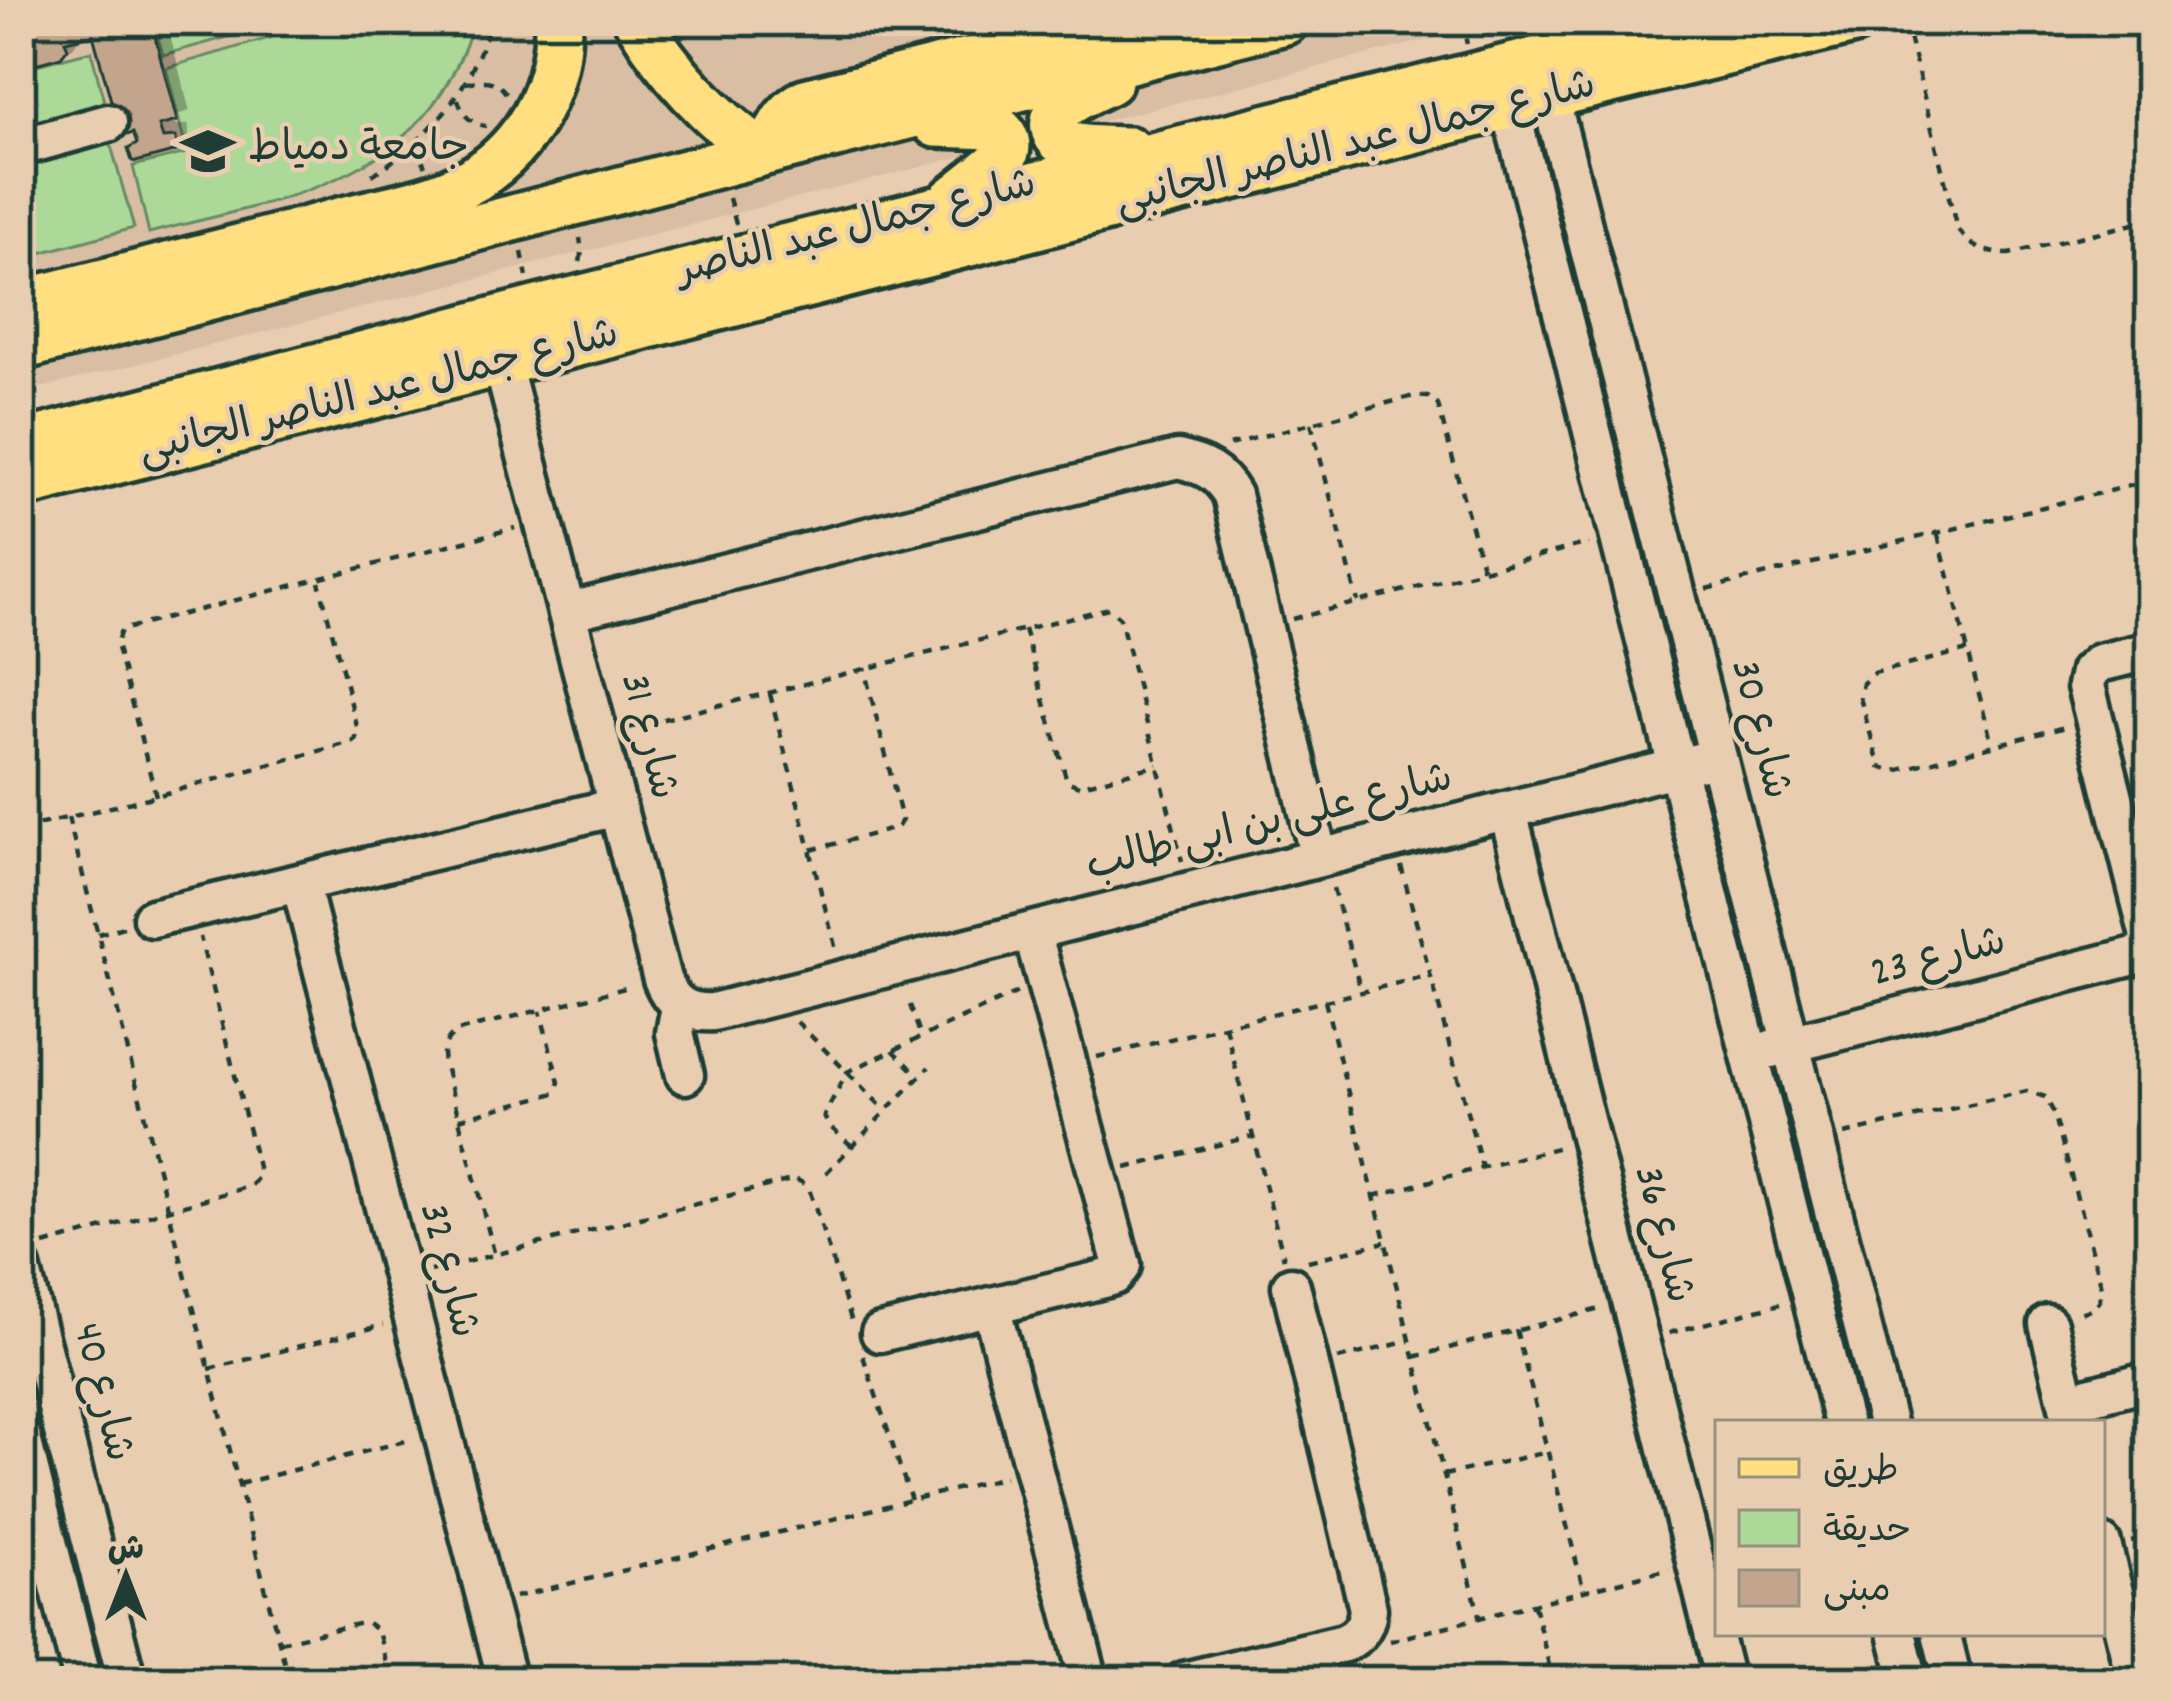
<svg xmlns="http://www.w3.org/2000/svg" width="2171" height="1702" font-family="Dekko,'Playpen Sans Arabic',sans-serif">
	<defs>
		<filter id="shadow"><feDropShadow dx="11" dy="-11" stdDeviation="0" flood-color="#0004"/></filter>
	</defs>
	<rect width="100%" height="100%" fill="#e9cdb0"/>
	<filter id="ink" filterUnits="userSpaceOnUse"><feTurbulence type="fractalNoise" baseFrequency=".00833" numOctaves="2"/><feDisplacementMap in="SourceGraphic" scale="24" xChannelSelector="R" yChannelSelector="G"/><feConvolveMatrix kernelMatrix="1 2 1 2 8 2 1 2 1" color-interpolation-filters="sRGB"/></filter>
	<g filter="url(#ink)">
		<path fill="#d9bea3" d="M21 21H1502L21 393Z"/>
		<path fill="#add998" stroke="#668b66" stroke-width="3" d="M153 21H235L239 34 163 55Z
			M402 21H474C426 182 290 197 149 233L133 166 187 153 166 68 317 24 342 23 372 32Z
			M91 51 108 117 22 138 21 69Z
			M107 131 134 228 21 258V154Z"/>
		<path fill="#c2a58c" stroke="#1f3d34" stroke-width="3" filter="url(#shadow)" d="M21 21H151L177 121 159 126 163 138 176 137 177 151 136 162 132 161 128 149 137 144 133 133 121 137 93 35 65 41 68 48 61 57 21 68Z"/>
		<g fill="none" stroke-linecap="round" stroke-linejoin="round">
			<defs>
				<path id="minor" d="M989 21 1001 52
					M1544 72 1887 1423
					M1503 79 1843 1423
					M21 147 108 123
					M495 336 662 979C671 1003 687 1014 713 1012L1718 757
					M567 612 1178 459C1203 465 1219 472 1232 495L1319 858
					M2150 651 2099 663 2089 672 2086 686 2150 940
					M1508 811 1725 1681
					M300 883 507 1681
					M152 918 617 807
					M680 1006 675 1033 685 1075
					M1771 1049 2150 952
					M21 1267 127 1681
					M991 1306 1089 1681
					M2048 1324 2072 1423
					M880 1333 1108 1278 1114 1276 1122 1265 1032 931
					M2067 1402 2150 1380
					M21 1435 83 1681
					M2102 1544 2136 1681
					M1897 1633 1909 1681
					M1941 1633 1953 1681
					M1184 1681 1344 1643C1360 1636 1366 1626 1368 1609L1291 1286"/>
				<path id="major" d="M638 21C670 74 711 117 761 153
					M1109 81C1091 91 1040 107 1057 136 1061 142 1066 145 1072 146 1090 150 1111 149 1129 150
					M936 124 993 126C1007 133 1011 147 1002 160L952 200
					M773 150C777 127 786 114 805 102L1127 21
					M21 303C127 276 234 250 340 221 388 208 446 201 486 171 534 136 559 80 558 21
					M21 347 773 150 1285 21
					M21 444 534 310 1695 21
					M21 485 1550 95 1854 21"/>
			</defs>
			<use href="#minor" stroke="#1f3d34" stroke-width="45"/>
			<use href="#major" stroke="#1f3d34" stroke-width="54"/>
			<path stroke="#1f3d34" stroke-width="4.5" stroke-dasharray="9 9" stroke-linecap="butt" d="M243 21 245 27
				M509 21 526 25
				M1461 21 1467 44
				M1905 21 1957 229C1971 249 1986 253 2009 254L2150 220
				M466 83C483 80 497 78 507 95
				M458 99C462 115 471 124 486 126
				M415 144 425 166
				M372 175C430 139 473 87 490 21
				M729 198 737 228
				M522 252 527 277
				M580 262 582 252 580 238
				M1311 423 1358 602
				M1229 445 1414 396 1428 397 1438 405 1483 570
				M1938 535 1992 744
				M1706 589 2150 481
				M1292 619 1589 543
				M1024 629 1067 781 1079 786 1158 765
				M1968 650 1874 673 1863 683 1860 698 1880 767 1895 771 2065 727
				M770 694 836 950
				M628 728 1109 608 1120 618 1182 861
				M156 796 116 644 121 630 515 528
				M68 817 289 1681
				M21 829 156 796 355 741 358 730 319 582
				M811 850 897 828 902 820 864 668
				M1401 866 1482 1167
				M1333 888 1361 992
				M98 934 127 926
				M1325 1001 1480 1619
				M910 1005 921 1037
				M797 1022 886 1111
				M1225 1026 1284 1259
				M893 1050 919 1076
				M1097 1057 1431 975
				M459 1119 555 1093 559 1082 540 1011
				M1844 1134 2027 1091 2045 1097 2054 1113 2101 1287C2102 1307 2089 1310 2073 1315
				M852 1146 828 1125 824 1116 847 1072 1020 991
				M1126 1168 1253 1136
				M826 1173 929 1067
				M1374 1196 1560 1147
				M44 1245 251 1186 258 1177V1167L200 937
				M494 1252 444 1062C441 1048 446 1039 458 1031L633 986
				M1308 1261 1385 1242
				M430 1271 795 1179 805 1184 809 1189 852 1322
				M1516 1330 1584 1591
				M1669 1333 1780 1304
				M863 1356 911 1500
				M1414 1357 1600 1309
				M1338 1359 1409 1341
				M209 1369 384 1325
				M1444 1475 1548 1452
				M239 1484 413 1439
				M2131 1542 2150 1537
				M515 1597 1005 1477
				M1534 1605 1553 1681
				M1390 1641 1669 1569
				M280 1642 366 1622 378 1631 391 1681"/>
			<use href="#minor" stroke="#e9cdb0" stroke-width="36"/>
			<use href="#major" stroke="#ffdf80" stroke-width="45"/>
		</g>
	</g>
	<defs>
		<symbol id="university-bare" viewBox="-9 -9 18 18"><path d="M0-5L7-2L0 1L-7-2ZM-4 1L0 2.5L4 1V4Q0 6-4 4Z" fill="#1f3d34" stroke="#e9cdb0" stroke-width="2.5" paint-order="stroke"/></symbol>
	</defs>
	<g fill-rule="evenodd">
		<use href="#university-bare" x="170" y="113" width="76" height="76"/>
	</g>
	<g text-anchor="middle" dominant-baseline="central" stroke-width="9" stroke-linejoin="round" paint-order="stroke">
		<g font-size="42" fill="#1f3d34" stroke="#e9cdb0">
			<text transform="translate(1356 146) rotate(-14)">شارع جمال عبد الناصر الجانبى</text>
			<text transform="translate(857 230) rotate(-14)">شارع جمال عبد الناصر</text>
			<text transform="translate(379 395) rotate(-14)">شارع جمال عبد الناصر الجانبى</text>
			<text transform="translate(1758 730) rotate(76)">شارع 30</text>
			<text transform="translate(646 737) rotate(76)">شارع 31</text>
			<text transform="translate(1270 825) rotate(-14)">شارع على بن ابى طالب</text>
			<text transform="translate(1939 960) rotate(-14)">شارع 23</text>
			<text transform="translate(1661 1235) rotate(76)">شارع 36</text>
			<text transform="translate(446 1271) rotate(76)">شارع 32</text>
			<text transform="translate(100 1393) rotate(76)">شارع 40</text>
		</g>
		<g font-size="42" fill="#1f3d34" stroke="#e9cdb0" text-anchor="start">
			<text x="248" y="151">جامعة دمياط</text>
		</g>
	</g>
	<rect width="2171" height="1702" fill="none" stroke="#e9cdb0" stroke-width="72"/>
	<rect x="36" y="36" width="2099" height="1630" fill="none" stroke="#1f3d34" stroke-width="4.5" filter="url(#ink)"/>
	<rect x="1715" y="1420" width="390" height="216" fill="#e9cdb0" stroke="#98937e" stroke-width="3"/>
	<rect x="1739" y="1459" width="60" height="18" fill="#ffdf80" stroke="#98937e" stroke-width="3"/>
	<text x="1823" y="1480" font-size="36" fill="#1f3d34">طريق</text>
	<rect x="1739" y="1510" width="60" height="36" fill="#add998" stroke="#98937e" stroke-width="3"/>
	<text x="1823" y="1540" font-size="36" fill="#1f3d34">حديقة</text>
	<rect x="1739" y="1570" width="60" height="36" fill="#c2a58c" stroke="#98937e" stroke-width="3"/>
	<text x="1823" y="1600" font-size="36" fill="#1f3d34">مبنى</text>
	<g transform="translate(126 1576)" stroke="#e9cdb0" stroke-width="9" paint-order="stroke">
	<path d="M0-9L21 45L0 30L-21 45Z" fill="#1f3d34"/>
	<text y="-18" font-size="33" font-weight="bold" text-anchor="middle" fill="#1f3d34">ش</text>
	</g>
</svg>
